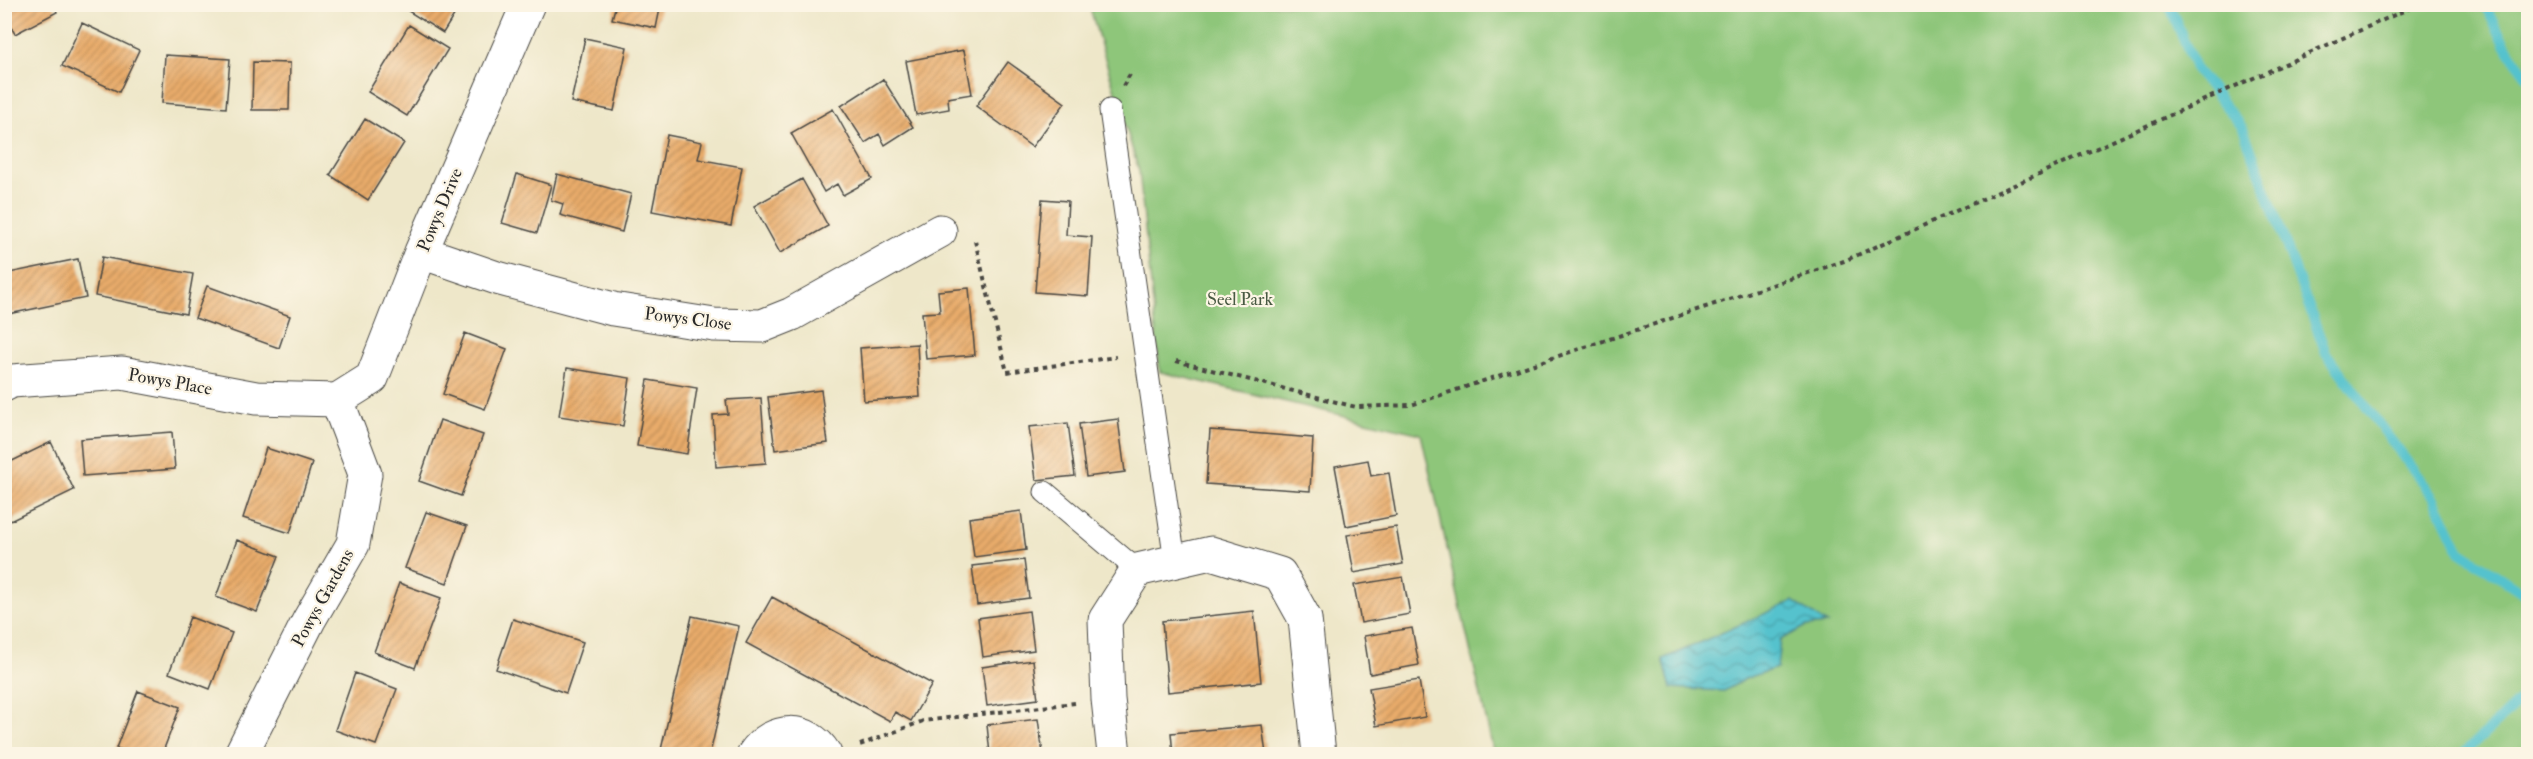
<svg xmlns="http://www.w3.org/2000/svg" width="2533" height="759" font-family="'IM FELL Double Pica',serif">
	<defs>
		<pattern id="water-waves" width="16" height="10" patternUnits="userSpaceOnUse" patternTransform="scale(1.5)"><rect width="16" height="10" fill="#55c2cd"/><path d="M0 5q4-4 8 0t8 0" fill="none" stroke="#479ea7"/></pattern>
		<pattern id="building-hatch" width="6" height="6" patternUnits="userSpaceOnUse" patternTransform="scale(1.5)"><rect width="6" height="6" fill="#e9ac6a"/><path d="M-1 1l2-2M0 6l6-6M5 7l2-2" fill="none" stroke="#bd8c57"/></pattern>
	</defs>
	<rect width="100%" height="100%" fill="#fcf5e5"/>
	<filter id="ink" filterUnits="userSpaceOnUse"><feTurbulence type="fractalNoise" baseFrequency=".0167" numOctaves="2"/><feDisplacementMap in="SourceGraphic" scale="12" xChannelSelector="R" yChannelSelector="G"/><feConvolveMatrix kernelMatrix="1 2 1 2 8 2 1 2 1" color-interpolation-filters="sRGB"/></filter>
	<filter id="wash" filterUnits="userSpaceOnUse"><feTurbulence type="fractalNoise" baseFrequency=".008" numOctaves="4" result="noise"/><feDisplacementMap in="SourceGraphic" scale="24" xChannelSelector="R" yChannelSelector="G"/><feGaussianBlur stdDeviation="1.35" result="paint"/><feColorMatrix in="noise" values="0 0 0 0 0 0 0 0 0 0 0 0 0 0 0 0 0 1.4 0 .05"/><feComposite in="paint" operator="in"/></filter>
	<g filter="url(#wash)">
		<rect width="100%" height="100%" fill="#eee7c9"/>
		<path fill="#8ec67a" stroke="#5c7852" stroke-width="1.5" d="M1089 5H2523L2528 20V754H1494L1421 434 1160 372 1139 171Z"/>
		<path fill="url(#water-waves)" stroke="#40767c" stroke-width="1.5" d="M1793 601 1827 624 1807 626 1780 640 1777 668 1747 678 1724 691 1671 688 1663 659Z"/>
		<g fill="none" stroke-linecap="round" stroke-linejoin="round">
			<path stroke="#55c2cd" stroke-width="10" d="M2169 4 2195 68 2243 128 2326 353 2435 499 2460 551 2528 596
				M2484 4 2510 53 2528 78
				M2463 754 2528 693"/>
		</g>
		<g id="blocks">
			<path fill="url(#building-hatch)" d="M4 4H53L57 12 15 34 4 15Z
				M407 4H461L443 33 405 9Z
				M616 4H661L656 28 612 19Z
				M82 23 139 50 119 92 62 66Z
				M409 25 448 49 407 116 368 92Z
				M585 38 627 47 614 111 571 102Z
				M964 50 972 94 948 98 949 109 916 115 906 61Z
				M165 55 230 59 226 108 162 103Z
				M253 62 290 63 289 110H252Z
				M1008 62 1065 103 1032 147 976 106Z
				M883 79 913 127 885 145 879 134 865 143 841 106Z
				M833 109 872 179 843 195 837 184 824 192 791 133Z
				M365 119 404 143 368 200 330 175Z
				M667 135 702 142 698 159 742 167 731 226 652 211Z
				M517 174 551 185 537 233 502 223Z
				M557 174 631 194 622 232 560 215 563 204 551 200Z
				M802 179 828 226 780 253 754 206Z
				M1042 199 1068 201 1066 235 1092 237 1088 296 1035 292Z
				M102 257 193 274 186 314 95 296Z
				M78 259 86 298 4 315V274Z
				M207 286 290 316 279 348 195 318Z
				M969 288 975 355 926 359 922 313 940 312 938 291Z
				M465 333 507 349 485 409 443 394Z
				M917 344 920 397 864 401 860 348Z
				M567 368 630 378 623 426 559 416Z
				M648 380 697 388 687 454 637 446Z
				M821 390 828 443 775 450 768 397Z
				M761 398 766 463 716 467 713 415 728 414 726 400Z
				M1118 419 1125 472 1086 477 1079 424Z
				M440 420 483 435 461 496 419 481Z
				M1068 423 1075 476 1036 480 1029 427Z
				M1210 430 1313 438 1310 491 1206 484Z
				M172 432 175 469 83 476 80 439Z
				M51 442 74 490 4 524V465Z
				M266 448 312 463 290 533 243 518Z
				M1368 460 1371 476 1389 473 1396 516 1346 526 1335 466Z
				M1021 511 1026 550 974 557 969 518Z
				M426 512 467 526 447 583 405 568Z
				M1396 527 1403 564 1354 573 1347 535Z
				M237 540 279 556 257 612 216 597Z
				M1024 560 1029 598 977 605 972 566Z
				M1403 577 1410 614 1361 623 1354 585Z
				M399 583 441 598 415 668 374 652Z
				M772 597 932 684 911 721 895 712 890 721 746 643Z
				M1029 611 1034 650 983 657 978 618Z
				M1254 611 1261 682 1168 692 1162 621Z
				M692 616 739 626 710 754H660Z
				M190 617 232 633 210 689 169 673Z
				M513 619 583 642 566 693 496 669Z
				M1412 628 1419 665 1370 674 1364 636Z
				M1033 660 1038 699 987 706 982 667Z
				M355 673 397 689 376 745 335 730Z
				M1419 680 1425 717 1376 726 1369 688Z
				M138 691 180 707 162 754H135L116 748Z
				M1038 719 1043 754H990L987 725Z
				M1262 725 1266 754H1173L1171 733Z"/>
		</g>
	</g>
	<g filter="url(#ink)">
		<use href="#blocks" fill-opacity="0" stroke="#484743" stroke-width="1.5"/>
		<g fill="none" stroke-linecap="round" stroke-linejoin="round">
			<defs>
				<path id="service" d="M1110 110 1175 561
					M1045 492 1137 570"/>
				<path id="minor" d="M421 252 497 278 613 309 714 325 762 326 792 314 940 231
					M4 385 12 381 122 373 256 398 337 400
					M337 400 372 378 421 252 528 4
					M241 754 309 620 353 544 365 474 337 400
					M754 754C772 727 808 726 825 754
					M1114 754 1108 699 1105 620 1137 570 1211 553 1280 574 1305 619 1319 754"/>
			</defs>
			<use href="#service" stroke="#484743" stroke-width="23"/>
			<use href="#minor" stroke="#484743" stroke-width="35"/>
			<path stroke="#484743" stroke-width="4" stroke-dasharray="4.5 4.5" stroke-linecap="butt" d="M1123 86 1132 71
				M975 241 1007 372 1116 357
				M1176 361 1356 407 1411 405 1844 261 2419 4
				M860 745 923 721 1075 703"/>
			<use href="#service" stroke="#fff" stroke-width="21"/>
			<use href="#minor" stroke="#fff" stroke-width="33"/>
		</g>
	</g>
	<g text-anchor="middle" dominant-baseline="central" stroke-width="4.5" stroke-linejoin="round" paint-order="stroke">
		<g font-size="18" fill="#2b2b2b" stroke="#fcf5e5">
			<text transform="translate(440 210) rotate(-67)">Powys Drive</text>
			<text transform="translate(688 319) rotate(7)">Powys Close</text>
			<text transform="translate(170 382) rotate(10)">Powys Place</text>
			<text transform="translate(323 598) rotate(-61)">Powys Gardens</text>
		</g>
		<g font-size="18" fill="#495a43" stroke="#fcf5e5">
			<text x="1240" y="299">Seel Park</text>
		</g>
	</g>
	<rect width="2533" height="759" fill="none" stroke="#fcf5e5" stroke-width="24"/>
</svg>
